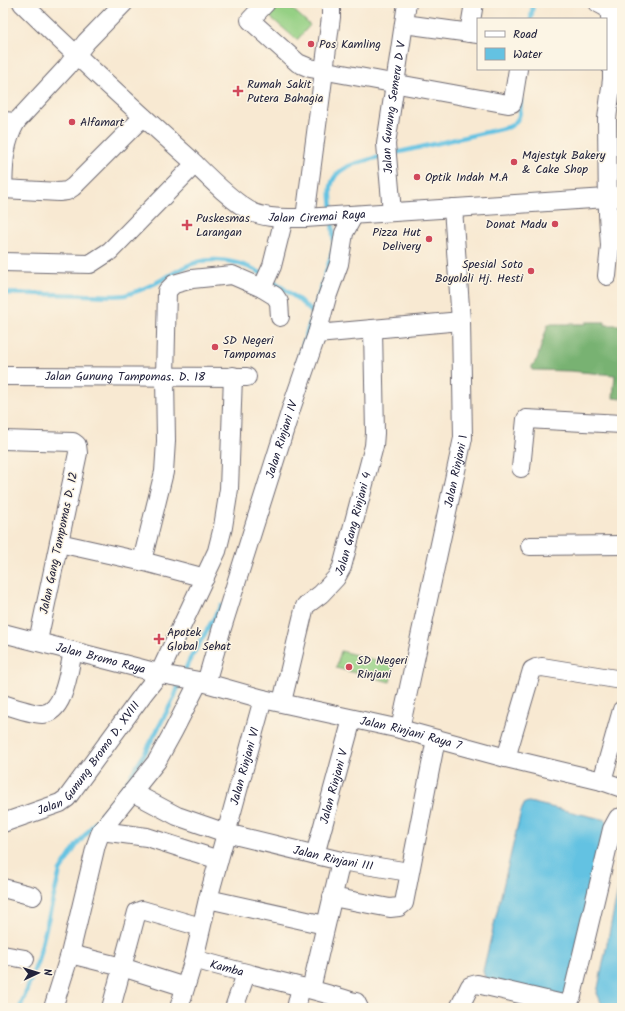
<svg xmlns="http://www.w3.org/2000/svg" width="625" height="1011" font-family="Kalam,sans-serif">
	<rect width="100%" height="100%" fill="#fcf5e5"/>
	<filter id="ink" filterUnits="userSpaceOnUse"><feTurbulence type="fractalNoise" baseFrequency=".025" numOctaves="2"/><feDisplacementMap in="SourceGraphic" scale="8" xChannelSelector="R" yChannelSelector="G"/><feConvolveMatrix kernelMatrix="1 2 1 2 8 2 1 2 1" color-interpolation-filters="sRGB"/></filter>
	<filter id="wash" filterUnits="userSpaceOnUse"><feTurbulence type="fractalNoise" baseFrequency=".012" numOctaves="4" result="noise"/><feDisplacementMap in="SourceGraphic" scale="16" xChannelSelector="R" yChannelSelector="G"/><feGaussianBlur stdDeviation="0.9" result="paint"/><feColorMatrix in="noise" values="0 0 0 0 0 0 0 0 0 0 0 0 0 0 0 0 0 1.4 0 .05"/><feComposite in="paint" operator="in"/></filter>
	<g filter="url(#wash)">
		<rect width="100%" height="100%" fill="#f8e9d2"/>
		<path fill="#95d084" stroke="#5c7960" d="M281 3H286L310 25 297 40 269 16Z
			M341 651 394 665 390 682 336 668Z"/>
		<path fill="#78b272" stroke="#4d6a56" d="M586 322H605V325H622V399L613 398 615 375 570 371 532 370V366L537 359 548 324H586Z"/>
		<path fill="#64c2e2" stroke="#43728e" d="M529 802 606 820 608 823 566 997 485 978 483 971 521 811 525 803Z
			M622 870V1008H616L602 1005 597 993Z"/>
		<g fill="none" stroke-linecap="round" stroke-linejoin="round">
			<path stroke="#64c2e2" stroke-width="4.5" d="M531 19 533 3
				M391 154 509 127C521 120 520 113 521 100
				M332 212C332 205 330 195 331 187 334 164 366 161 384 156
				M271 279 299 300 313 313
				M3 293C31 294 58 294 86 295 98 295 113 297 125 295 145 290 163 279 181 269 209 253 238 260 265 275
				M298 361 334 247 332 220
				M183 675 189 661 221 606
				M20 1008 38 960 60 871 76 846 118 795 144 755 174 698 180 682"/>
		</g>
	</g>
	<g filter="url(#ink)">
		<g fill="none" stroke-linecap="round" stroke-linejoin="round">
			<defs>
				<g id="minor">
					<path id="s1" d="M22 3C76 56 132 107 189 158 205 174 234 204 254 213 270 219 288 218 305 218L622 197"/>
					<path d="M266 3 250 20 298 63 310 68 508 104 512 103 513 100 518 69"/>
					<path d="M598 3 609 9 611 25 612 42V79L607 119 608 214 610 246 607 276"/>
					<path d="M404 24 478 34"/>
					<path d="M469 33 474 3"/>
					<path d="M16 122 67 67 86 42 124 3"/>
					<path d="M3 189 59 192 67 191 73 187 143 117"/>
					<path d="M3 191C4 165 3 145 16 122L4 121"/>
					<path id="s2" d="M392 212 386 144 407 3"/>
					<path d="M305 218 331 17V3"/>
					<path d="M3 262 90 264 110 251 195 164"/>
					<path d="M262 288 272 266 284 218"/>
					<path d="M317 334 327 297 339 264 344 233 354 215"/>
					<path id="s3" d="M3 376 247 377"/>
					<path d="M3 440 73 442 77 445 78 453 38 641"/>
					<path d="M521 468 526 419 622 424"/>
					<path d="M59 543 149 563 205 578"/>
					<path d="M530 546 622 545"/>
					<path d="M142 561 164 472 166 441 165 377 167 291 174 284 192 279 232 275 262 288 275 296 279 302 280 317"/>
					<path id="s4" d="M3 633 166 675 199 681 263 699 400 729 506 758 602 781 622 788"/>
					<path id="s5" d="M206 683 221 631 292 406 317 334 461 321"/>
					<path id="s6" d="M282 702 305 606 321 594 336 578 342 567 374 446 375 433 373 329"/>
					<path d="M3 704C12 707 34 714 42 714 65 713 69 668 73 651"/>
					<path id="s7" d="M400 729 463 438 461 321 453 208"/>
					<path d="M506 758 532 670 536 668 542 667 622 680"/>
					<path d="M602 781 622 710"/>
					<path id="s8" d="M132 792 177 816 226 833 341 861 409 872"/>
					<path id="s9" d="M3 823 60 803 67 798 144 693 159 674 217 551 223 527 229 489 233 376"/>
					<path d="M101 831 147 837 219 860"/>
					<path id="s10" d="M315 855 352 719"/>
					<path d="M3 888 33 896"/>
					<path d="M332 897 390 908 399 907 404 903 436 739"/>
					<path id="s11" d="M208 899 263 699"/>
					<path d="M70 954 122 967 185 987"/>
					<path d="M3 955 25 959"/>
					<path id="s12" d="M194 959C246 974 299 985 351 1001L356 1002 359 1008"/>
					<path d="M311 989 341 861"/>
					<path d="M53 1008 70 954 96 845 101 831 157 761 173 732 199 681"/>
					<path d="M111 1008 137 912 142 910 201 927"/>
					<path d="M179 1008 194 959 208 899 325 925"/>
					<path d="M234 1008 246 974"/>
					<path d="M296 1008 301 987"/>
					<path d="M459 1008 470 986 477 984 563 1004 569 1002 572 996 612 829 618 818 622 817"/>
				</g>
			</defs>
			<use href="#minor" stroke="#6d6870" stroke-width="20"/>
			<use href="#minor" stroke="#fff" stroke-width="18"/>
		</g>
	</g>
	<g fill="#d1495b" stroke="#fcf5e5" stroke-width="1.5">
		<circle cx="311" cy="44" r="4"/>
		<path d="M236 85h4v4h4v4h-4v4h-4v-4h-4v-4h4z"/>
		<circle cx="72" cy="122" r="4"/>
		<circle cx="514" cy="162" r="4"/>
		<circle cx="417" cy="177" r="4"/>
		<circle cx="555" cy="224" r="4"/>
		<path d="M185 219h4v4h4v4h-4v4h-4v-4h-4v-4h4z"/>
		<circle cx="429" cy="239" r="4"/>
		<circle cx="531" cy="271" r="4"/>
		<circle cx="215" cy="347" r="4"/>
		<path d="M157 633h4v4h4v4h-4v4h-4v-4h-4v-4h4z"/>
		<circle cx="349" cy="667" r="4"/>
	</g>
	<g text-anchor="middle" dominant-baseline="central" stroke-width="3" stroke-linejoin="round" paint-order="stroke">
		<g font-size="12" fill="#22223b" stroke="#fcf5e5" text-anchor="start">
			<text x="319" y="44">Pos Kamling</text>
			<text x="247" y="84">Rumah Sakit<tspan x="247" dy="14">Putera Bahagia</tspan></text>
			<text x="80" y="122">Alfamart</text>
			<text x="522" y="155">Majestyk Bakery<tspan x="522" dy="14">&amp; Cake Shop</tspan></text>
			<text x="425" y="177">Optik Indah M.A</text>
			<text x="196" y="218">Puskesmas<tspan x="196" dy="14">Larangan</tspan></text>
			<text x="547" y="224" text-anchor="end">Donat Madu</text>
			<text x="421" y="232" text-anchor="end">Pizza Hut<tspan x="421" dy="14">Delivery</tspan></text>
			<text x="523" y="264" text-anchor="end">Spesial Soto<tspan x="523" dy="14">Boyolali Hj. Hesti</tspan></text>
			<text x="223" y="340">SD Negeri<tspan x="223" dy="14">Tampomas</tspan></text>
			<text x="167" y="632">Apotek<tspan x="167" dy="14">Global Sehat</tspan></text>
			<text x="357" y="660">SD Negeri<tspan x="357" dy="14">Rinjani</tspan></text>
		</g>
		<g font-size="12" fill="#22223b" stroke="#fcf5e5">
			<text stroke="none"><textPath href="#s2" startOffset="105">Jalan Gunung Semeru D V</textPath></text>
			<text stroke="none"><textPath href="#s1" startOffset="377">Jalan Ciremai Raya</textPath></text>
			<text stroke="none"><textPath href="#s3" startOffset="122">Jalan Gunung Tampomas. D. 18</textPath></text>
			<text stroke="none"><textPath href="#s5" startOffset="255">Jalan Rinjani IV</textPath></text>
			<text stroke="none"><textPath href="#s7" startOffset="264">Jalan Rinjani 1</textPath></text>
			<text stroke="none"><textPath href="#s6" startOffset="198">Jalan Gang Rinjani 4</textPath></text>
			<text transform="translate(59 543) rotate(-78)">Jalan Gang Tampomas D. 12</text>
			<text stroke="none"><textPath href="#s4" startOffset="101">Jalan Bromo Raya</textPath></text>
			<text stroke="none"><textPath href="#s4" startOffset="420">Jalan Rinjani Raya 7</textPath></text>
			<text stroke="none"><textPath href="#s9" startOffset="112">Jalan Gunung Bromo D. XVIII</textPath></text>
			<text stroke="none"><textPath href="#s11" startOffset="138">Jalan Rinjani VI</textPath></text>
			<text stroke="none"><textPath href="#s10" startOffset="71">Jalan Rinjani V</textPath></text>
			<text stroke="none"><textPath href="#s8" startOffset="213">Jalan Rinjani III</textPath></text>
			<text stroke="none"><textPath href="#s12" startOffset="34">Kamba</textPath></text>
		</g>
	</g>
	<rect width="625" height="1011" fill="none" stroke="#fcf5e5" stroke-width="16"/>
	<rect x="477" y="18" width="130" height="52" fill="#fcf5e5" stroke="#a5a1a1"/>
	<rect x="485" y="31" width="20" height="6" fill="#ffffff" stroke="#a5a1a1"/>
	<text x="513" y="38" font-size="12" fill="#22223b">Road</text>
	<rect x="485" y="48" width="20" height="12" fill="#64c2e2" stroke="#a5a1a1"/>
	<text x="513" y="58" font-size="12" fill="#22223b">Water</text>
	<g transform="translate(38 973) rotate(86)" stroke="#fcf5e5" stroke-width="3" paint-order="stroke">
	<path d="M0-3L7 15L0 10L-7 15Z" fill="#22223b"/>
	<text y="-6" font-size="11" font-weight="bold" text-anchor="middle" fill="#22223b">N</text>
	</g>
</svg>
